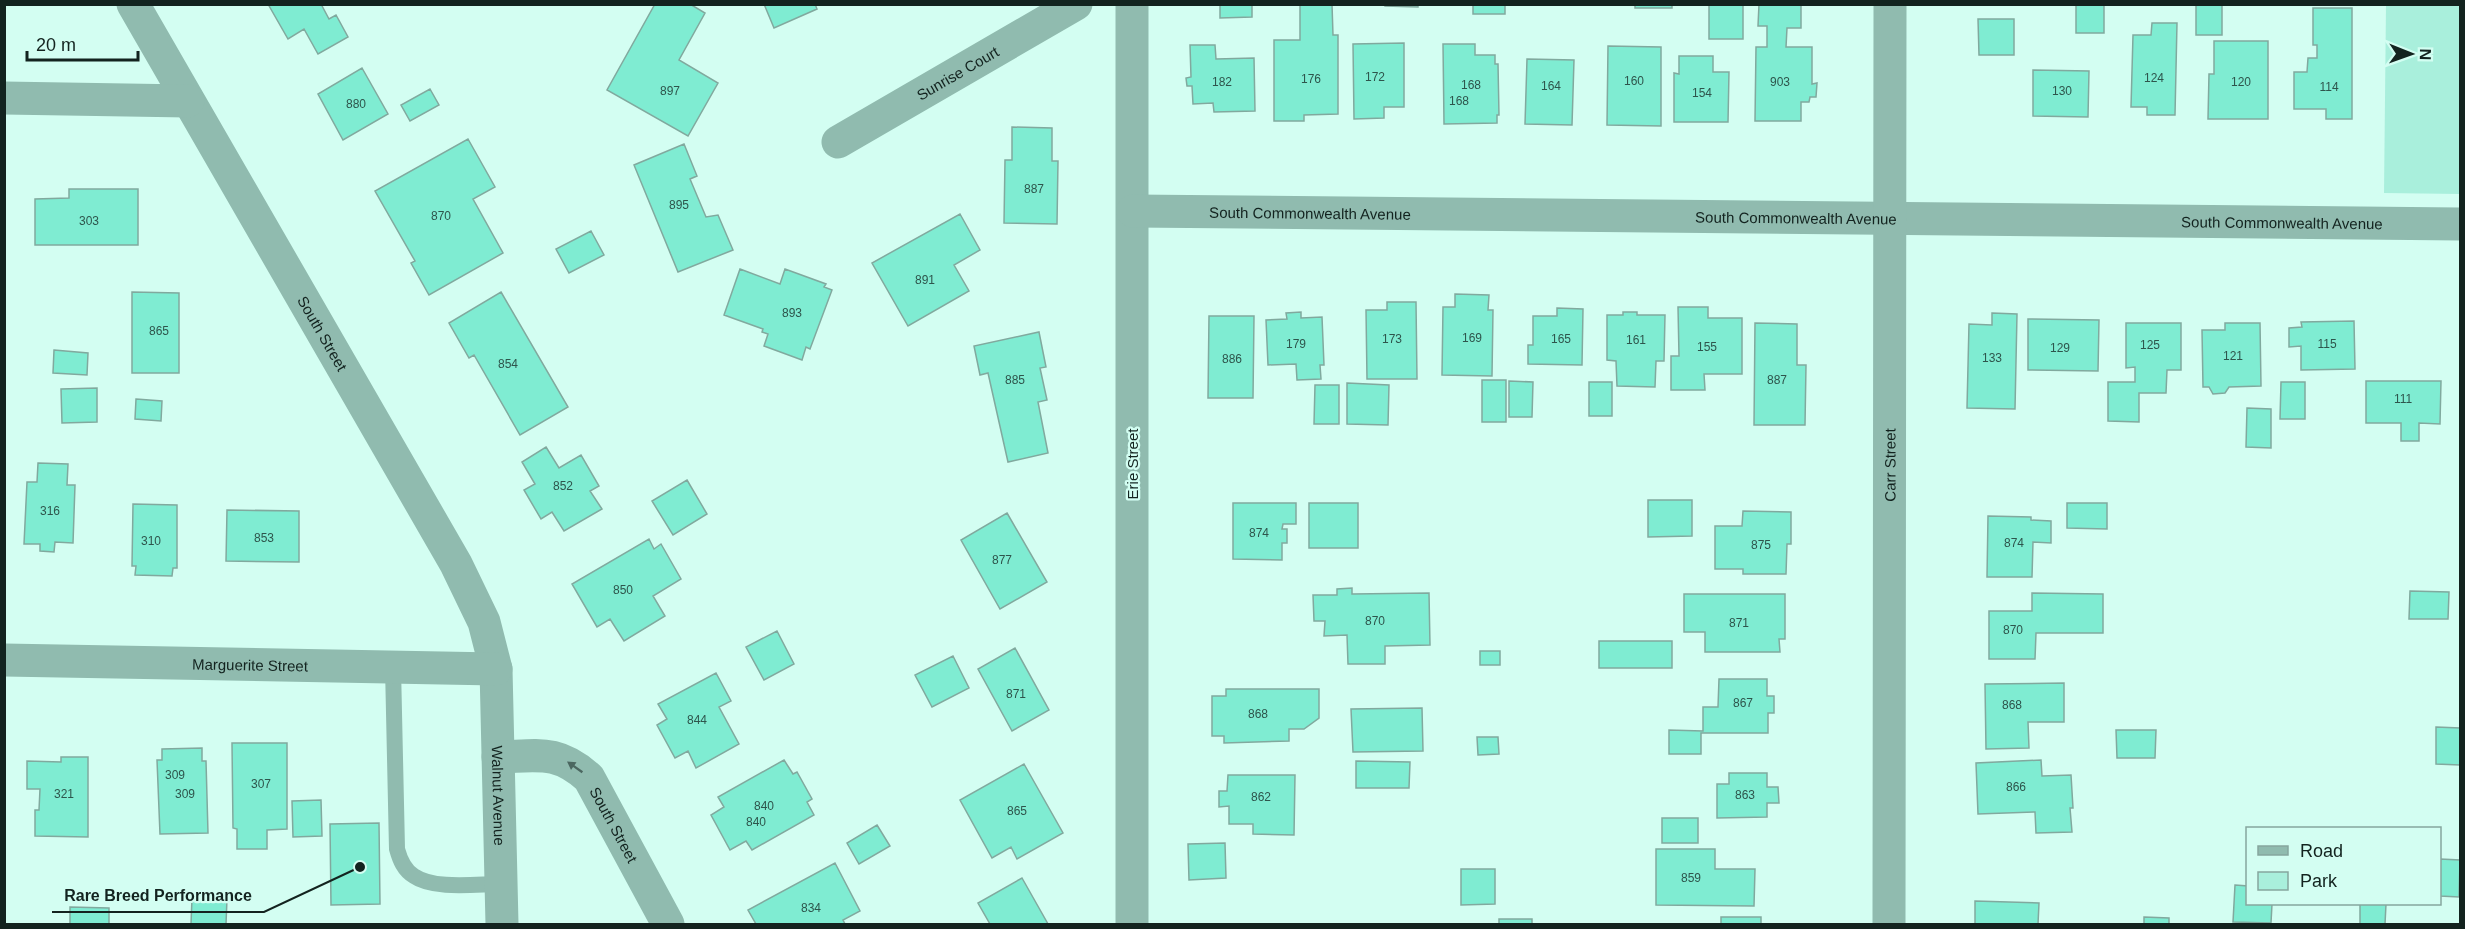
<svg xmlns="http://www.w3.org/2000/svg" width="2465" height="929" font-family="Helvetica,sans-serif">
	<rect width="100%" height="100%" fill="#d3fef2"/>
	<path fill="#a9efdc" d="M2386 5H2460V194L2384 193Z"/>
	<path fill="#7fecd2" stroke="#81a99e" stroke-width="1.5" d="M268 4H321L329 19 336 15 348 37 318 54 304 29 288 39Z
		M655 4H690L705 13 679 60 718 83 688 136 607 90Z
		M764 4H815L817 9 774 28Z
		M1220 4H1252V17L1220 18Z
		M1300 4H1332L1333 35H1338V114L1304 115V121H1274V40H1300Z
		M1385 4H1418V7L1385 6Z
		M1473 4H1505V14H1473Z
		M1635 4H1672V8H1635Z
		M1709 4H1743V39H1709Z
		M1759 4H1801V28H1787L1786 47H1812V84L1817 83 1816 97H1810L1809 102H1801V121H1755L1756 47H1767V26H1758Z
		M2076 4H2104V33H2076Z
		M2196 4H2222V35H2196Z
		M2313 8H2352V119H2326V109H2294V72H2307L2308 58H2317V45H2313Z
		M1978 19H2014V55H1979Z
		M2152 23H2177L2175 115H2147V107H2131L2133 35H2151Z
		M2214 41H2268V119H2208L2209 74H2214Z
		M1404 43V107H1384V118L1354 119 1353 44Z
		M1443 44H1475V55H1495V64H1498L1499 115H1497V123L1444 124Z
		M1190 45H1215L1216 59 1254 58 1255 111 1214 112 1213 103 1193 104 1192 86H1187L1186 78 1191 77Z
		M1608 46 1661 47V126L1607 125Z
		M1679 56H1713V72H1729L1728 122H1674V73L1679 74Z
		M1527 59 1574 60 1572 125 1525 124Z
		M362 68 388 114 343 140 318 94Z
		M2033 70 2089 71 2088 117 2033 116Z
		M430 89 439 105 410 121 401 105Z
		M1012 127 1052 128V161H1058L1057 224 1004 223 1005 160H1012Z
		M468 139 495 187 473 199 503 253 429 295 411 263 415 261 375 191Z
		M684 144 697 176 690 179 706 217 718 215 733 250 678 272 634 165Z
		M69 189H138V245H35V199L69 198Z
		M960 214 980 250 954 265 969 291 908 326 872 263Z
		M591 231 604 255 569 273 556 249Z
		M740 269 780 284 785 269 826 284 824 287 832 290 810 349 806 347 802 360 764 346 768 334 762 332 763 329 724 315Z
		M132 292 179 293V373H132Z
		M501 292 568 407 520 435 474 355 469 358 449 323Z
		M1455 294 1489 295 1488 310H1493L1492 376 1442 375 1443 307H1455Z
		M1387 302H1416L1417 379H1367L1366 310H1387Z
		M1678 307H1708V318H1742V374H1704L1705 390H1671V356H1679Z
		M1557 308 1583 309 1582 365 1528 364V345H1533V316H1557Z
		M1301 312V318L1322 317 1324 365H1320L1321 379 1297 380 1296 364 1268 365 1266 320 1287 319 1286 313Z
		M1623 312H1637V315H1665L1664 361H1656L1655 387 1617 386 1616 361 1607 360V315H1623Z
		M1992 313 2017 314 2015 409 1967 408 1969 324 1992 325Z
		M1209 316H1254L1253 398H1208Z
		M2028 319 2099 320 2098 371 2028 370Z
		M2354 321 2355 369 2301 370V346L2289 347V328L2302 327 2301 322Z
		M1755 323 1797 324V365H1806L1805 425H1754Z
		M2126 323H2181V370H2167L2166 393H2139V422L2108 421V382H2135V367L2126 368Z
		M2225 323H2260L2261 386 2229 387 2225 393 2213 394 2209 387H2203L2202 330H2225Z
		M1039 332 1046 367 1040 368 1047 400 1038 402 1048 453 1008 462 988 373 980 375 974 346Z
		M54 350 88 353 87 375 53 373Z
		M1482 380H1506V422H1482Z
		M1509 381 1533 382 1532 417H1509Z
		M2366 381H2441L2440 424 2419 423V441H2401V423H2366Z
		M1589 382H1612V416H1589Z
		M2281 382H2305V419H2280Z
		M1347 383 1389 385 1388 425 1347 424Z
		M1315 385H1339V424H1314Z
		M97 388V422L62 423 61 389Z
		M136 399 162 401 161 421 135 419Z
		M2247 408 2271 409V448L2246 447Z
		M546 447 559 468 581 455 599 486 590 491 602 509 564 531 552 512 541 519 524 490 535 484 522 462Z
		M38 463 68 464 67 485H75L73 543 55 542 54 552 40 551V544H24L27 482H37Z
		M687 480 707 514 673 535 652 501Z
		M1648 500H1692V536L1648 537Z
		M1233 503H1296V524H1283L1282 529H1287V543H1282V560L1233 559Z
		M1309 503H1358V548H1309Z
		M2067 503H2107V529L2067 528Z
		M133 504 177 505V568H173L172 576 135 575 136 566H132Z
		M227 510 299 511V562L226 561Z
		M1743 511 1791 512V544H1787L1786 574H1743V569H1715V526H1742Z
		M1007 513 1047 582 1000 609 961 540Z
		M1988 516 2031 517V520L2051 521V543L2033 542 2032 577H1987Z
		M649 539 654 549 661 544 681 579 653 596 665 616 624 641 610 619 597 627 572 584Z
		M1352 588V594L1429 593 1430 645 1385 646V664H1348L1347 635 1324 636 1325 621H1314L1313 595H1337V589Z
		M2410 591 2449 592 2448 619H2409Z
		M2032 593 2103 594V633H2036L2035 659H1989V611H2032Z
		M1684 594H1785V639H1779L1780 652H1705V632H1684Z
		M777 631 794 664 764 680 746 647Z
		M1599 641H1672V668H1599Z
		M1015 648 1049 710 1012 731 978 669Z
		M1480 651H1500V665H1480Z
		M953 656 969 688 932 707 915 675Z
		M716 673 731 701 719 707 739 744 696 768 688 751 675 758 657 725 667 719 658 704Z
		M1719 679H1767V696H1774V713H1768V733H1701V754H1669V730L1703 731V707H1718Z
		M2064 683V722H2028L2029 748 1986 749 1985 684Z
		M1226 689H1319V718L1304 729H1289V741L1224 743V736H1212V696H1226Z
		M1422 708 1423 751 1353 752 1351 709Z
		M2436 727 2460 728V765L2436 764Z
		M2116 730H2156L2155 758H2117Z
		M1477 737H1498L1499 754 1478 755Z
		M232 743H287V829L267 830V849H237V829L233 828Z
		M202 748V761H206L208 833 160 834 157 760H162V749Z
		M61 757H88V837L35 836V810H39L40 789H27V761L61 762Z
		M784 760 793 774 797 772 812 799 807 802 814 815 752 850 746 841 730 850 711 815 724 807 718 797Z
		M2041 760 2042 776 2071 775 2073 808H2070L2072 832 2036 833 2035 812 1978 814 1976 763Z
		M1356 761 1410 762 1409 788H1356Z
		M1024 764 1063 833 1017 859 1011 847 992 858 960 800Z
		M1729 773H1767V787H1778L1779 803H1767V817L1717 818V784H1729Z
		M1228 775H1295L1294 835 1253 834V824H1229V806L1219 807V791H1227Z
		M321 800 322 836 293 837 292 801Z
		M1662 818H1698V843H1662Z
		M379 823 380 904 331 905 330 824Z
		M877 825 890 846 859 864 847 843Z
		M1225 843 1226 878 1189 880 1188 844Z
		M1656 849H1715V869H1755L1754 906 1656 905Z
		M2440 859 2460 860 2459 897 2440 896Z
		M835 863 860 911 843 920 845 924H756L748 910Z
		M1461 869H1495V904L1461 905Z
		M1022 878 1048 924H990L978 903Z
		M2235 885 2248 886V904H2272L2271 923 2233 922Z
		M192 898 227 899 226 924H191Z
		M1975 901 2039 903 2038 924H1975Z
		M2360 904H2386L2385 924H2360Z
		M70 907 109 908V924H70Z
		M1721 917H1761V924H1721Z
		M2144 917 2169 918V924H2144Z
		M1499 919H1532V924H1499Z"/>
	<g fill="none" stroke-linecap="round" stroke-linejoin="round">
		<path stroke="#90bbaf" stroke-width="16" d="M393 667 397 849C400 860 404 870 414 876 434 890 477 884 501 884"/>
		<g stroke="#90bbaf" stroke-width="33">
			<path id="s1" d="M133 4 456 564 484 622 496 669 502 924"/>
			<path d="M1132 4V924"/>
			<path d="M4 98 188 101"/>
			<path id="s2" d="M838 142 1076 4"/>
			<path id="s3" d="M1133 211 2460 224"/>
			<path id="s4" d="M4 660 496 669"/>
			<path id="s5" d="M498 757C538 756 557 749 589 778L668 924"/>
			<path id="s6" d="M1889 924 1890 4"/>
		</g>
	</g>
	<defs><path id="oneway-solid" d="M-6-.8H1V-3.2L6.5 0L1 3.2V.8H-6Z" transform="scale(1.5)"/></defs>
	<use fill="#4b6760" href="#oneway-solid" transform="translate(575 767) rotate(-145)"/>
	<g text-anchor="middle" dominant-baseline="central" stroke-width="4.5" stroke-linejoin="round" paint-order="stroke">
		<g font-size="12" fill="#2e554c">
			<text x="1375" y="77">172</text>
			<text x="2154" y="78">124</text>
			<text x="1311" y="79">176</text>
			<text x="1634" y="81">160</text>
			<text x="1222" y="82">182</text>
			<text x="1780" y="82">903</text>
			<text x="2241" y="82">120</text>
			<text x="1471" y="85">168</text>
			<text x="1551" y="86">164</text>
			<text x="2329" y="87">114</text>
			<text x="670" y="91">897</text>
			<text x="2062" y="91">130</text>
			<text x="1702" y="93">154</text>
			<text x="1459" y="101">168</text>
			<text x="356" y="104">880</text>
			<text x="1034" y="189">887</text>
			<text x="679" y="205">895</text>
			<text x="441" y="216">870</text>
			<text x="89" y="221">303</text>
			<text x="925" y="280">891</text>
			<text x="792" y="313">893</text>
			<text x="159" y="331">865</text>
			<text x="1472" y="338">169</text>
			<text x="1392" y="339">173</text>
			<text x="1561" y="339">165</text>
			<text x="1636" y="340">161</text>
			<text x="1296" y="344">179</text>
			<text x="2327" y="344">115</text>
			<text x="2150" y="345">125</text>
			<text x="1707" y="347">155</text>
			<text x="2060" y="348">129</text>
			<text x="2233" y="356">121</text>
			<text x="1992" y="358">133</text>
			<text x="1232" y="359">886</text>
			<text x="508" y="364">854</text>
			<text x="1015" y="380">885</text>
			<text x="1777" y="380">887</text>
			<text x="2403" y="399">111</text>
			<text x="563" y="486">852</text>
			<text x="50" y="511">316</text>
			<text x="1259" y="533">874</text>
			<text x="264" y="538">853</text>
			<text x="151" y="541">310</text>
			<text x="2014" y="543">874</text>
			<text x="1761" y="545">875</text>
			<text x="1002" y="560">877</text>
			<text x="623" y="590">850</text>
			<text x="1375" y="621">870</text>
			<text x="1739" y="623">871</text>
			<text x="2013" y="630">870</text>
			<text x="1016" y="694">871</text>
			<text x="1743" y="703">867</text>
			<text x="2012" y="705">868</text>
			<text x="1258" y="714">868</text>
			<text x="697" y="720">844</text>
			<text x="175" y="775">309</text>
			<text x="261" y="784">307</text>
			<text x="2016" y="787">866</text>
			<text x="64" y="794">321</text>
			<text x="185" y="794">309</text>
			<text x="1745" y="795">863</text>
			<text x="1261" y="797">862</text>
			<text x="764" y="806">840</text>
			<text x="1017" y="811">865</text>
			<text x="756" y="822">840</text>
			<text x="1691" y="878">859</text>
			<text x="811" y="908">834</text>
		</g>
		<g font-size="15" fill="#13231f" stroke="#d3fef2">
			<text stroke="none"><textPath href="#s2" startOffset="138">Sunrise Court</textPath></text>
			<text stroke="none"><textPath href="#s3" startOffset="177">South Commonwealth Avenue</textPath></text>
			<text stroke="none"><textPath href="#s3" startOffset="663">South Commonwealth Avenue</textPath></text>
			<text stroke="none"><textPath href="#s3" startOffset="1149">South Commonwealth Avenue</textPath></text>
			<text stroke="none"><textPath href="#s1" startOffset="380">South Street</textPath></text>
			<text transform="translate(1132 464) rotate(-90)">Erie Street</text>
			<text stroke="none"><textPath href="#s6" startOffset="459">Carr Street</textPath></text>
			<text stroke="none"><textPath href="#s4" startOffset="246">Marguerite Street</textPath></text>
			<text stroke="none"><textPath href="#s1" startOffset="886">Walnut Avenue</textPath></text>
			<text stroke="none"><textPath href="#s5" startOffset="150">South Street</textPath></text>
		</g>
	</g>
	<path fill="none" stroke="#13231f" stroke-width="2" d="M360 867L264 912H52"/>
	<circle fill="#13231f" stroke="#d3fef2" stroke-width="2" cx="360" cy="867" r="6"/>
	<g font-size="16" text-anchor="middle" font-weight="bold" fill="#13231f" stroke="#d3fef2" stroke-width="4.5" stroke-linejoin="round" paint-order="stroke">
		<text x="158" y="901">Rare Breed Performance</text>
	</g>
	<rect width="2465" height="929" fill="none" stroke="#13231f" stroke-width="12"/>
	<rect x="2246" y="827" width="195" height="78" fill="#d3fef2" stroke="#86a69e" stroke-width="1.5"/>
	<rect x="2258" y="846" width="30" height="9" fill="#90bbaf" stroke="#86a69e" stroke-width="1.5"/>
	<text x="2300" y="857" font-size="18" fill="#13231f">Road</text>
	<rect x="2258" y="872" width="30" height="18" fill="#a9efdc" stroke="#86a69e" stroke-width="1.5"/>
	<text x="2300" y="887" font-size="18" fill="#13231f">Park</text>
	<g transform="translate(2411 54) rotate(91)" stroke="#d3fef2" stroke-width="4.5" paint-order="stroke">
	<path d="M0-4.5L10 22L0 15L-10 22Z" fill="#13231f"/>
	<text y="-9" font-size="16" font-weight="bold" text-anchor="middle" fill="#13231f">N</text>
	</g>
	<path d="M27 51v9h111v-9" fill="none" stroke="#13231f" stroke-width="3"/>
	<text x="36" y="51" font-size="18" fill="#13231f" stroke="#d3fef2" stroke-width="4.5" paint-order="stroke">20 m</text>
</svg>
